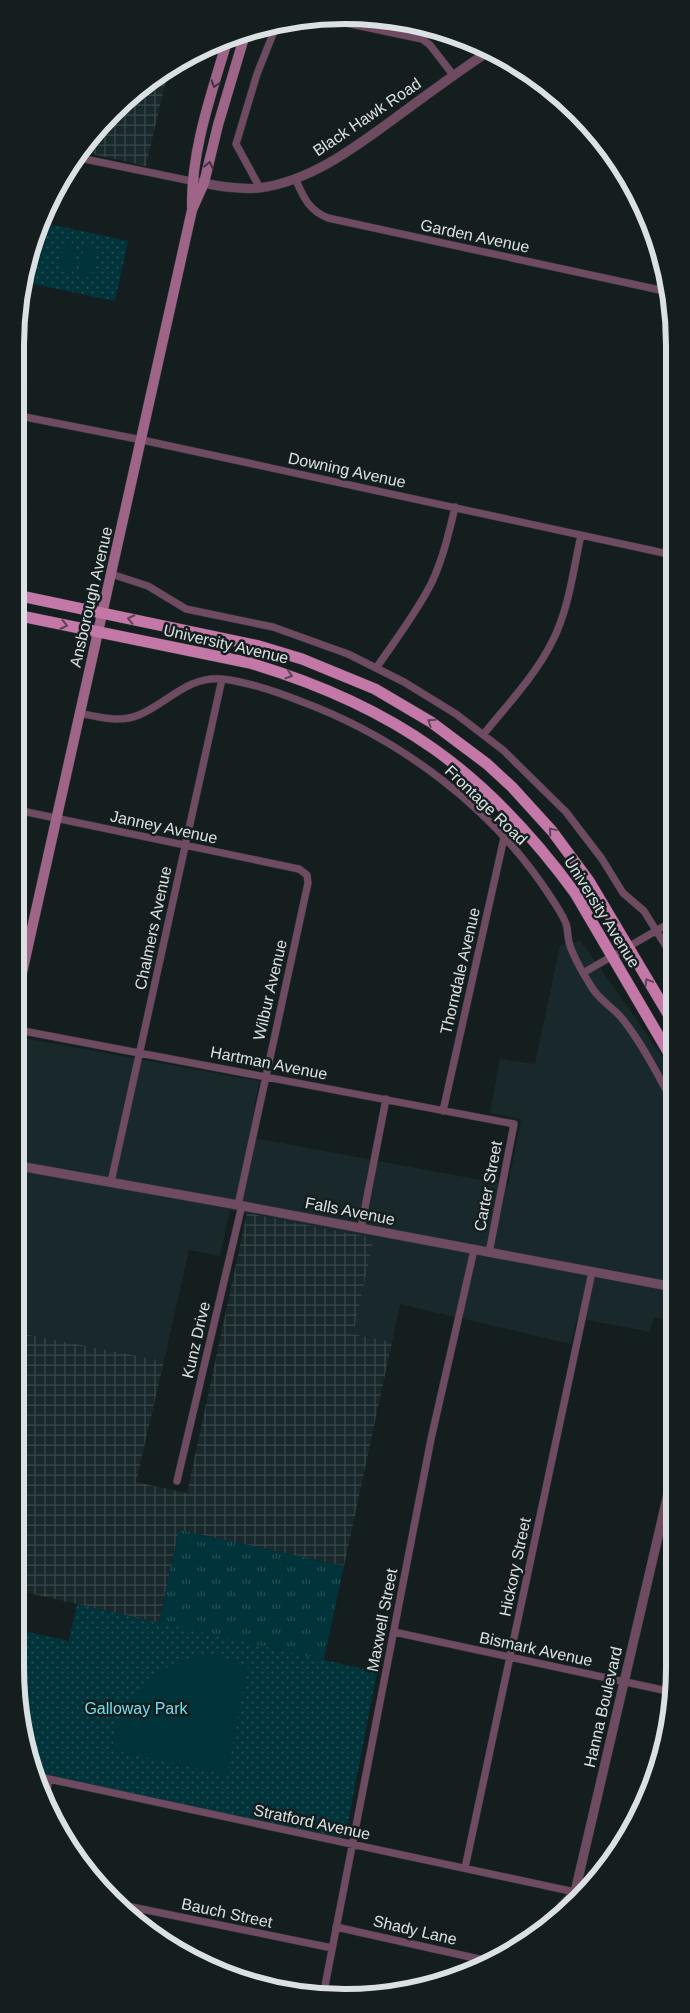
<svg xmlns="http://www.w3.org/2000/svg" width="690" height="2013" font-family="Helvetica,sans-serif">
	<defs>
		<pattern id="industrial-grid" width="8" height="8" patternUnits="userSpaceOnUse" patternTransform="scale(1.25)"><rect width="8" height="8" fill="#18282b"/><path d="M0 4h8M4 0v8" fill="none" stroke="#394749"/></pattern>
		<pattern id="grass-tufts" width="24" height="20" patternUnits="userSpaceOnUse" patternTransform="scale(1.25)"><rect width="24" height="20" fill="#01333a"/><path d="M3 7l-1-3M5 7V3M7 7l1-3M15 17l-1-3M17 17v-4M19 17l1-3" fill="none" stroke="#255056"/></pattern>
		<pattern id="park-dots" width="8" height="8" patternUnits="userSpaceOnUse" patternTransform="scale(1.25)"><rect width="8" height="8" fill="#01333a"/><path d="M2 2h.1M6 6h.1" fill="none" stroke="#255056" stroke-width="1.8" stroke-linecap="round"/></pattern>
	</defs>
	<rect width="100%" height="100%" fill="#151e1f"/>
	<path fill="#18282b" d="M581 941 674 1073V1322L654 1317 650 1332 577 1318 571 1344 400 1304 392 1342 353 1334 373 1238 230 1210 220 1256 189 1250 164 1361 19 1333 18 1037 259 1081 249 1137 508 1185 521 1119 490 1113 500 1059 535 1064 560 945Z"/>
	<path fill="url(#industrial-grid)" d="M169 67 146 166 79 151 127 97Z
		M247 1213 374 1238 353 1334 392 1342 344 1566 179 1530 159 1623 21 1591 19 1333 164 1361 136 1482 187 1493Z"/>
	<path fill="url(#grass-tufts)" d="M179 1530 344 1566 324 1660 159 1623Z"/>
	<path fill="url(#park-dots)" d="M40 222 128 241 115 301 23 282 26 260Z
		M77 1604 377 1672 345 1838 115 1794 33 1770 21 1732V1656L28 1632 69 1641Z"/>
	<path fill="#01333a" d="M35 236 46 238 41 267 28 265Z
		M64 241 77 244 72 273 59 271Z
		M84 246 97 248 92 278 79 276Z
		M210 1653 248 1666 228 1769 223 1774 112 1750C114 1741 115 1731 118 1723 131 1682 171 1661 210 1653Z"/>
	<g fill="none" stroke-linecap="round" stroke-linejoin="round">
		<defs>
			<path id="minor" d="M317 17 422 39 430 45 454 76
				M75 157 191 181
				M295 178C303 196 308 210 328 218L669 292
				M260 188 236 144 257 74 277 24
				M15 415 142 440 673 555
				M111 574 148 586 186 609 273 627 348 654 404 682 456 714 503 750 566 812 602 859 623 893 644 911 667 948 674 965
				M377 667C396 639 417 612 432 582 443 558 449 533 455 507
				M79 713C98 717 120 723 139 715 168 703 187 676 222 679 248 682 275 691 300 701 400 738 494 808 552 899 557 907 565 918 567 927 568 936 568 943 572 951 577 963 584 975 591 986 599 1001 615 1008 624 1021 644 1046 658 1076 674 1104
				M483 735C507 705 535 676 552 642 569 609 573 571 581 535
				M17 810 299 869 307 875 308 883 238 1205
				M583 973 673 921
				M18 1030 514 1124 489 1253
				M443 1111 504 838
				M111 1182 222 679
				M361 1228 386 1099
				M177 1481 242 1205
				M394 1632 672 1692
				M35 1776 584 1894
				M45 1802 49 1779
				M465 1868 592 1272
				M117 1904 332 1948
				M336 1927 488 1961
				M323 1996 431 1439 474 1250"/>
			<path id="tertiary" d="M191 181C214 185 236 190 259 188 314 181 362 142 406 110 433 90 461 70 489 51
				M19 1166 238 1205 674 1287
				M530 1941 575 1892 675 1464"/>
			<path id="secondary" d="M192 207C191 150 212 92 228 38
				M18 991 192 210 204 183 218 125 246 31"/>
			<path id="primary" d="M16 595 259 646 302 659 375 689 431 722 487 764 512 787 552 831 589 881 674 1024
				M16 615 250 663C394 706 486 771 575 893L674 1062"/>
		</defs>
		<use href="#minor" stroke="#31393a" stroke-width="8"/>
		<use href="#tertiary" stroke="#31393a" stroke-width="10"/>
		<use href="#secondary" stroke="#31393a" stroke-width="11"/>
		<use href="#primary" stroke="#31393a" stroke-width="12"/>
		<use href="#minor" stroke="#6f4b61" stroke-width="7"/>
		<use href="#tertiary" stroke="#6f4b61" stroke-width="9"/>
		<use href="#secondary" stroke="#9e6588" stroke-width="10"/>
		<use href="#primary" stroke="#c378a7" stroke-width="11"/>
	</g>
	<defs><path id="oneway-chevron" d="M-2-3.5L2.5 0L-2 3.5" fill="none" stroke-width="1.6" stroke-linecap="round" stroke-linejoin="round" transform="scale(1.25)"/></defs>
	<g stroke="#3e333e">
		<use href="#oneway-chevron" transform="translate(215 84) rotate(106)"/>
		<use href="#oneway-chevron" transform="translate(209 165) rotate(-77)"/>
	</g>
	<g stroke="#5b4255">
		<use href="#oneway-chevron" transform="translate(131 619) rotate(-168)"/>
		<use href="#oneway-chevron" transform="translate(64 625) rotate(12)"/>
		<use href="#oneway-chevron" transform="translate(289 675) rotate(18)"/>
		<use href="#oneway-chevron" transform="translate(431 722) rotate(-146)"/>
		<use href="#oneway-chevron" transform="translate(552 831) rotate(-130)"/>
		<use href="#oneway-chevron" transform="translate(648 982) rotate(-121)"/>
	</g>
	<g text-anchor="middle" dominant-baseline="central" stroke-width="5" stroke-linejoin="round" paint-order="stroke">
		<g font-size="16" fill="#dbe1e2" stroke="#151e1f">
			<text transform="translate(367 117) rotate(-34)">Black Hawk Road</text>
			<text transform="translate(475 236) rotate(12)">Garden Avenue</text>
			<text transform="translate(347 470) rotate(12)">Downing Avenue</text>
			<text transform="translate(91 597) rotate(-77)">Ansborough Avenue</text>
			<text transform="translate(226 644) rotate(13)">University Avenue</text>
			<text transform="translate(486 805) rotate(44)">Frontage Road</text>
			<text transform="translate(164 827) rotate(12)">Janney Avenue</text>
			<text transform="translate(602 912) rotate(58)">University Avenue</text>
			<text transform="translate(153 928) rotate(-78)">Chalmers Avenue</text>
			<text transform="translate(460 971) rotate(-77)">Thorndale Avenue</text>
			<text transform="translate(270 990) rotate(-77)">Wilbur Avenue</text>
			<text transform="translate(269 1063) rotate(11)">Hartman Avenue</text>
			<text transform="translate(488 1186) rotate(-79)">Carter Street</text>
			<text transform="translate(350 1211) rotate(11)">Falls Avenue</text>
			<text transform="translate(196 1340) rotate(-77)">Kunz Drive</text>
			<text transform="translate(515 1567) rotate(-78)">Hickory Street</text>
			<text transform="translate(382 1620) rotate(-79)">Maxwell Street</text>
			<text transform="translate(536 1649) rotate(12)">Bismark Avenue</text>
			<text transform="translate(603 1707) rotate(-77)">Hanna Boulevard</text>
			<text transform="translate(312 1822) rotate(12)">Stratford Avenue</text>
			<text transform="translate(227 1913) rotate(12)">Bauch Street</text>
			<text transform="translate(415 1930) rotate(13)">Shady Lane</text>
		</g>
		<g font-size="16" fill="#75deed" stroke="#151e1f">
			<text x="136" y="1708">Galloway Park</text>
		</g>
	</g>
	<path d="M0 0H690V2013H0ZM345 24H345A321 321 0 0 1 666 345V1668A321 321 0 0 1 345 1989H345A321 321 0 0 1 24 1668V345A321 321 0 0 1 345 24Z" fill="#151e1f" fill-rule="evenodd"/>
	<path fill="none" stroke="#dbe1e2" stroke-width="6" d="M345 24H345A321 321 0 0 1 666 345V1668A321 321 0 0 1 345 1989H345A321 321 0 0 1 24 1668V345A321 321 0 0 1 345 24Z"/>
</svg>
